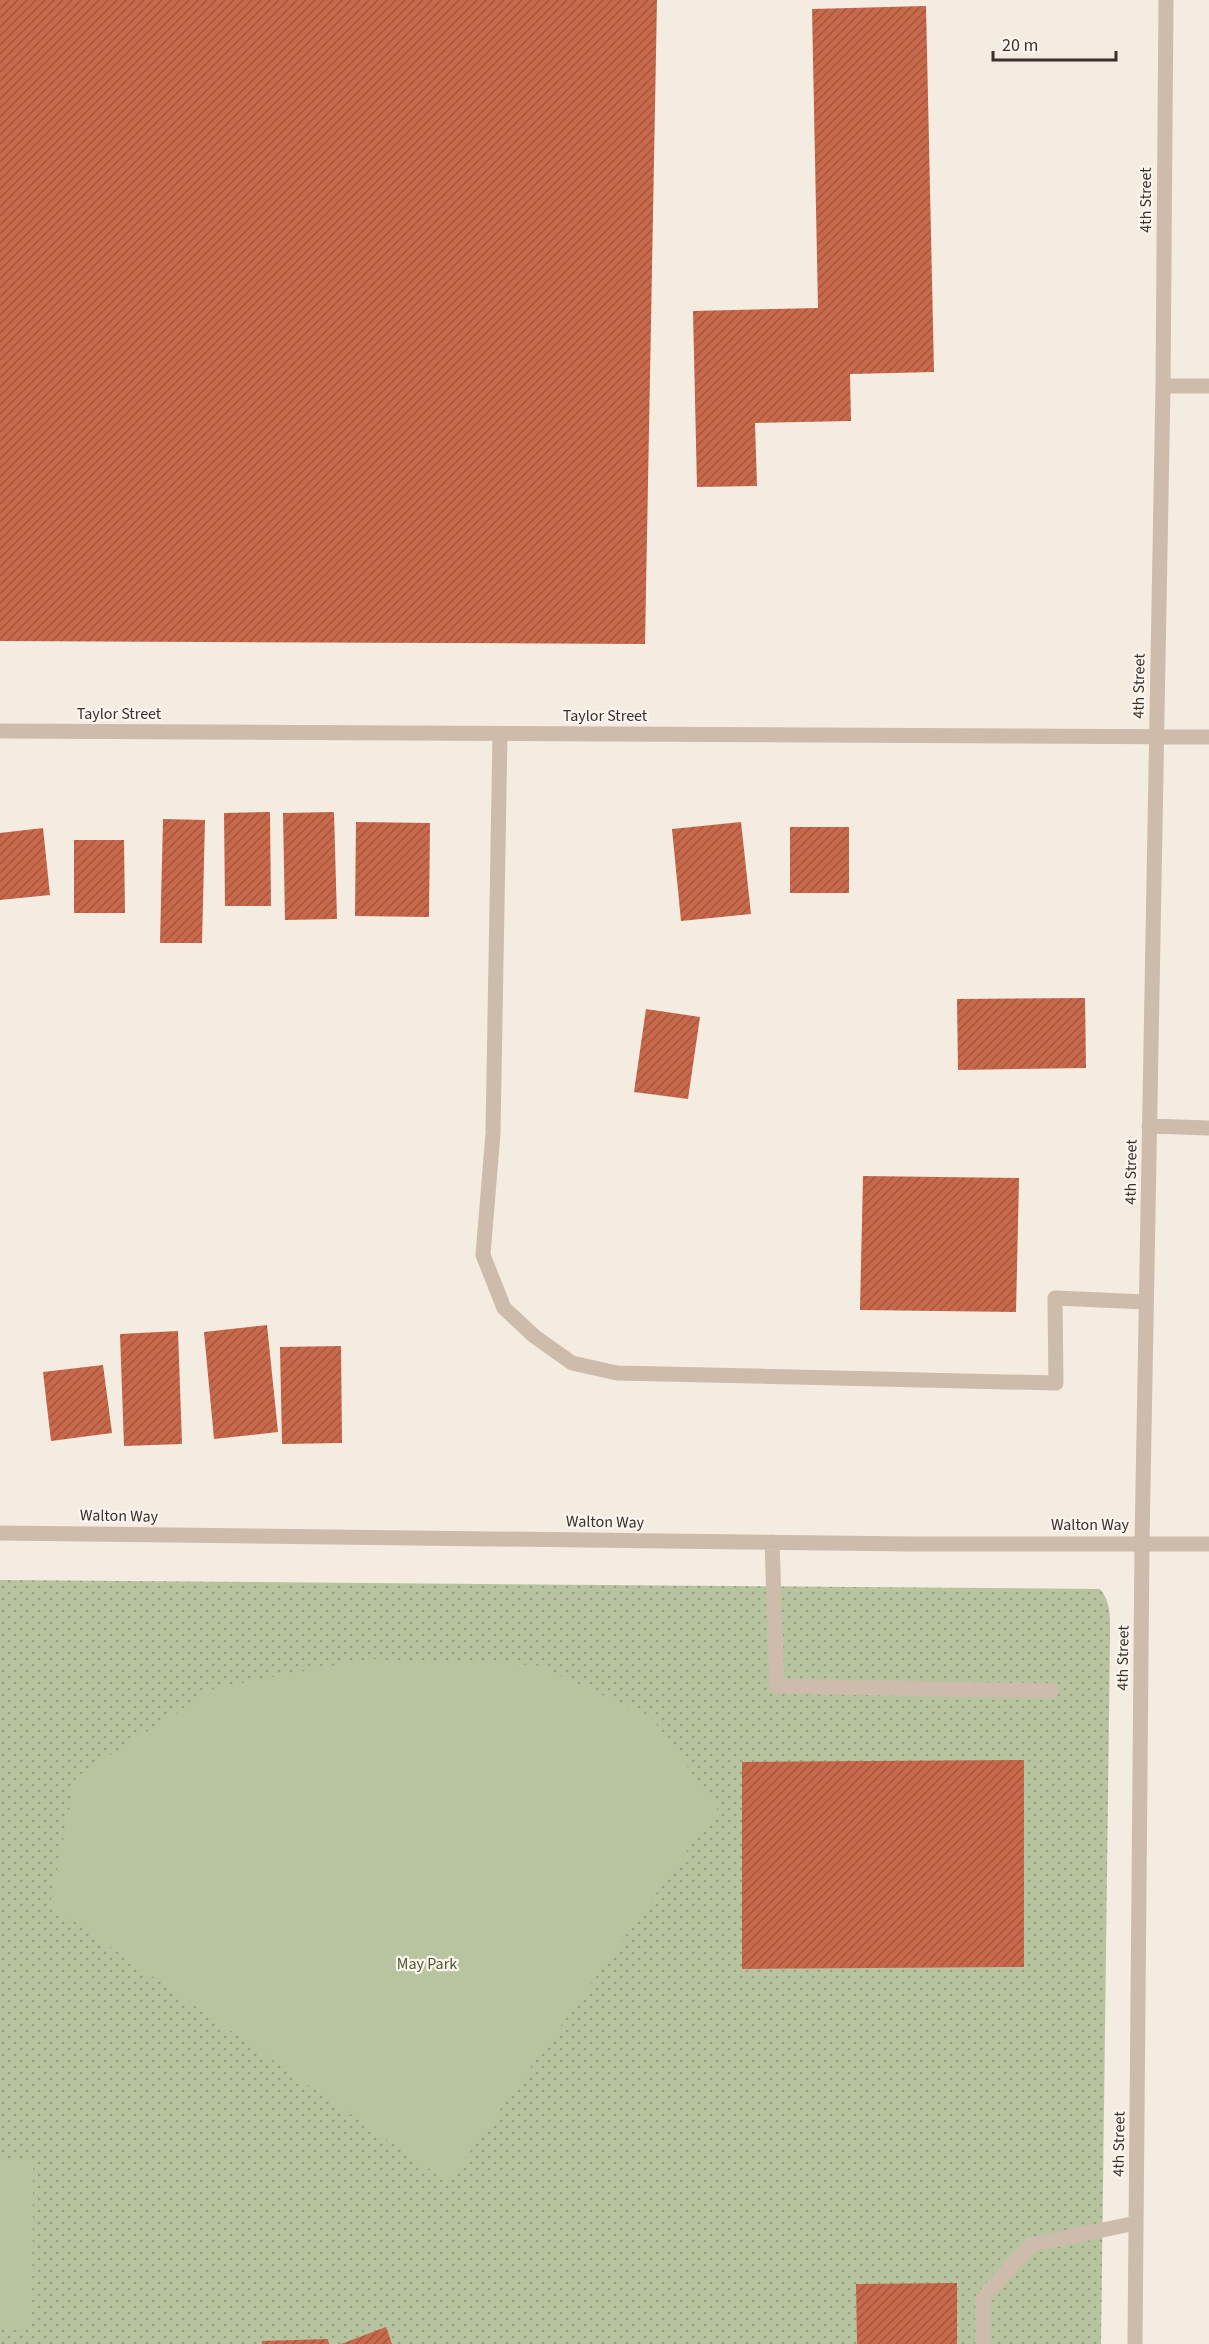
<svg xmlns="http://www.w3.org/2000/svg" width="1209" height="2344" font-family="'Source Sans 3',sans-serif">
	<defs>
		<pattern id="park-dots" width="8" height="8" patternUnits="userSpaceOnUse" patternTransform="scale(1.5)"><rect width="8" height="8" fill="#b8c4a0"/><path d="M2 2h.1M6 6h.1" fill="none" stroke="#97a083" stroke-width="1.8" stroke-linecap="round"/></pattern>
		<pattern id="building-hatch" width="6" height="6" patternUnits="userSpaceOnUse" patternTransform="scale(1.5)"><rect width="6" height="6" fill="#c8694b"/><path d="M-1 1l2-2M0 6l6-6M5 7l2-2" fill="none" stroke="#a4573f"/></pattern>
	</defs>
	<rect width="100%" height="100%" fill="#f4ebe1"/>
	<path fill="url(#park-dots)" d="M0 1580 1100 1589C1112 1603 1110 1621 1110 1638L1101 2344H0Z"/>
	<path fill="#b8c4a0" d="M368 1659 536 1665 651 1717 718 1808 448 2182 50 1905 76 1777 215 1688Z
		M0 2160H33L32 2330H0Z"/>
	<path fill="url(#building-hatch)" d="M0 0H657L645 644 0 641Z
		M926 6 934 372 850 374 851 421 755 423 757 486 697 487 693 311 818 308 812 9Z
		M270 812 271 906H225L224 813Z
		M334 812 337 919 285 920 283 813Z
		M163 819 205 820 202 943H160Z
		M356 822 430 823 429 917 355 916Z
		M741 822 751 914 681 921 672 829Z
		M790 827H849V893H790Z
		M43 828 50 895 0 900V833Z
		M74 840H124L125 913H74Z
		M1085 998 1086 1068 958 1070 957 999Z
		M646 1009 700 1017 688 1099 634 1092Z
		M863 1176 1019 1178 1016 1312 860 1310Z
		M267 1325 278 1432 214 1439 204 1332Z
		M178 1331 182 1444 124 1446 120 1334Z
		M341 1346 342 1443 282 1444 280 1347Z
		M103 1365 112 1433 51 1441 43 1372Z
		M1024 1760V1967L742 1969V1762Z
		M957 2283V2344H857L856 2284Z
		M386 2327 392 2344H341Z
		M328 2339 329 2344H262V2341Z"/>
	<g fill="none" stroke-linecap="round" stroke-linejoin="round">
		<path stroke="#cdbbac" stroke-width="15" d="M1163 386H1209
			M0 731 1209 737
			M500 734 493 1133 483 1255 504 1308 534 1336 572 1363 617 1373 1056 1383 1055 1298 1146 1302
			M1149 1126 1209 1128
			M0 1533 913 1544H1209
			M772 1542 777 1686 1051 1691
			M983 2344V2298L1031 2245 1136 2223
			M1135 2344 1142 1543 1163 386 1166 0"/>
	</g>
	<g text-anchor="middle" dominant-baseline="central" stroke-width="4.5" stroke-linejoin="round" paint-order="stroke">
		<g font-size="16" fill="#3b302b" stroke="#fbf5ee">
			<text transform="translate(1146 200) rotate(-90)">4th Street</text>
			<text transform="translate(1139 686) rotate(-89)">4th Street</text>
			<text x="119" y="714">Taylor Street</text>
			<text x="605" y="716">Taylor Street</text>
			<text transform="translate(1131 1172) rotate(-89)">4th Street</text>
			<text transform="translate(119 1516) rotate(1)">Walton Way</text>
			<text transform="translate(605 1522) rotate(1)">Walton Way</text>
			<text x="1090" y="1525">Walton Way</text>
			<text transform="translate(1123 1658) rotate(-89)">4th Street</text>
			<text transform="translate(1119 2144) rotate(-89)">4th Street</text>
		</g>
		<g font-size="16" fill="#4a5a2e" stroke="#fbf5ee">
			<text x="427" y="1964">May Park</text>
		</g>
	</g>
	<path d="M993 51v9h123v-9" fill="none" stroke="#3b302b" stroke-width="3"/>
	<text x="1002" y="51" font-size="18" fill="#3b302b" stroke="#fbf5ee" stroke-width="4.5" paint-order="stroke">20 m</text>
</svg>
